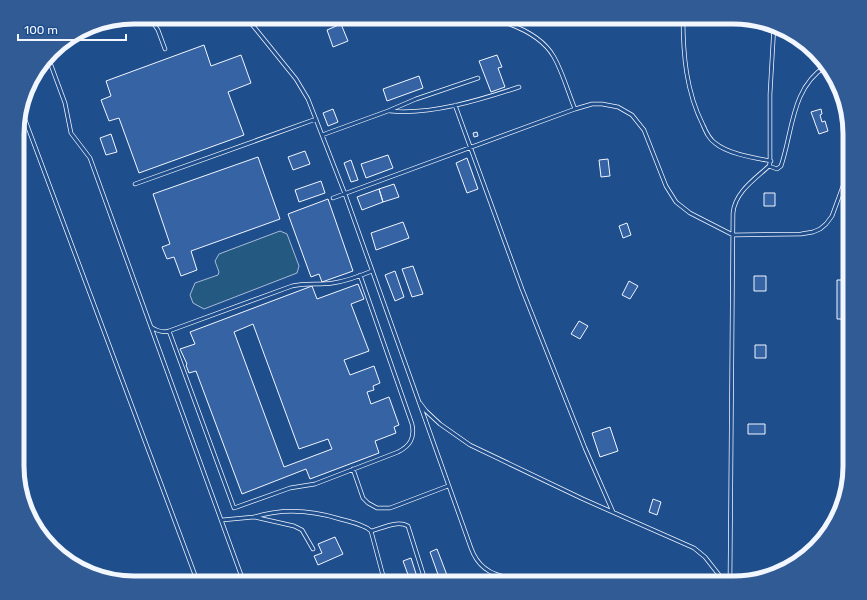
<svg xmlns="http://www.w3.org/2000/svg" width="867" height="600" font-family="Rubik,sans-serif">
	<rect width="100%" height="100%" fill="#1f4e8c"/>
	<path fill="#245a82" stroke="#a8bbd7" d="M280 231 287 234 299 266 297 273 204 309 193 303 190 295 195 283 218 275 219 272 215 261 219 254Z"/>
	<path fill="#3563a3" stroke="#f2f6ff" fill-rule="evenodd" d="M341 24 348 41 333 47 327 30Z
		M204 45 211 66 241 55 251 83 228 92 244 135 139 173 119 118 109 121 101 100 111 96 106 81Z
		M497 55 502 67 498 68 505 87 491 92 479 61Z
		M419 76 423 88 387 101 383 89Z
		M333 109 338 122 328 126 323 113Z
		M821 109 822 114 820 115 822 122 825 121 828 131 819 134 811 112Z
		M477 132 478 136 474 137 473 133Z
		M111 134 117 152 106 155 100 138Z
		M305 151 310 164 293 170 288 157Z
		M388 155 393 168 366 178 361 164Z
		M258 157 280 219 191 251 197 270 181 276 174 257 167 259 162 247 170 244 153 194Z
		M467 158 478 189 467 193 456 163Z
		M608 159 610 176 601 177 599 160Z
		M351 160 358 180 351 182 344 163Z
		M321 181 325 193 299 202 295 190Z
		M394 184 399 197 383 202 379 189Z
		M379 189 383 202 362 210 357 197Z
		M764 193H775V206H764Z
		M328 199 353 271 322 282 319 274 311 277 288 214Z
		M403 222 409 238 376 250 371 233Z
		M627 223 631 235 623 238 619 226Z
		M413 266 423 294 412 297 402 269Z
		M395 271 404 297 395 301 385 275Z
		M754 276H766V291H754Z
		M837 280H850V339H846V319H837Z
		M629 281 638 286 630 299 622 295Z
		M358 284 364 299 351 304 369 351 344 360 350 375 374 366 380 383 373 386 374 390 367 392 371 404 389 397 399 425 394 427 396 433 375 441 379 453 310 479 306 469 242 494 196 371 189 373 186 365 187 364 180 349 195 344 190 332 312 286 317 299ZM253 324 299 449 328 439 332 449 284 467 234 332Z
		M579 321 588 326 580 339 571 334Z
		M755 345H766V358H755Z
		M748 424H765V434H748Z
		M610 427 618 451 600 457 592 433Z
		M653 499 661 502 657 515 649 512Z
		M335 537 343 554 318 565 314 556 322 553 318 544Z
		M437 549 450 583H441L430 552Z
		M411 558 419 583H411L403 561Z"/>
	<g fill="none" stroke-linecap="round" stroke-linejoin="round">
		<defs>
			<path id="lane" d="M149 17 158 30 165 49
				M246 17 296 79 308 99 345 194 471 548C477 565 490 575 508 577L745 580
				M683 17C683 55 686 91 703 125 706 132 709 139 715 143 728 154 755 158 771 161
				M48 57 65 103 71 133 90 158 151 327C157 331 162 333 169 331L292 286C306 283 319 285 333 283 347 281 360 276 372 271
				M455 105 522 289 585 448 613 512
				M21 109 198 583
				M575 109 592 104H602L618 107 632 115 644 130 666 186 676 202 690 213 733 235 801 234 813 232 820 229 826 224 832 216 850 167
				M390 111C431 115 480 100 519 87
				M322 135 388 111 416 99 478 78
				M769 166 777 169 781 166C793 131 791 88 826 66
				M135 184 316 119
				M333 198 575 109C568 92 563 73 554 57 541 34 511 23 486 17
				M151 327 244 583
				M169 331 234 508 290 488 315 484 398 452C410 446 415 438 412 424L360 275
				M420 403 426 411 440 424 470 445 583 499 694 548 705 557 723 580
				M353 469 363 498 368 503 377 508H390L448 486
				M254 517C283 508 311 510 340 519 349 521 359 524 367 528L371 531 385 583
				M222 520 254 517 294 526 302 530 313 549
				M371 531C383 528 397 520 408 526L426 583
				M730 580 733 213C735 192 755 179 769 166L770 163V94L774 25"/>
		</defs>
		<use href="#lane" stroke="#f2f6ff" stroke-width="4.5"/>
		<use href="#lane" stroke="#1f4e8c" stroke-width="3"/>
	</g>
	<path d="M0 0H867V600H0ZM134 24H733A110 110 0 0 1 843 134V466A110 110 0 0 1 733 576H134A110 110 0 0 1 24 466V134A110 110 0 0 1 134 24Z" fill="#305b95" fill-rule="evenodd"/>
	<path fill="none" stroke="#f2f6ff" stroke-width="5" d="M134 24H733A110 110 0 0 1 843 134V466A110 110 0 0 1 733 576H134A110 110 0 0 1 24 466V134A110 110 0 0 1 134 24Z"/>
	<path d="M18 34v6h108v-6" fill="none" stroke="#f2f6ff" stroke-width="2"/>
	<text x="24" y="34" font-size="12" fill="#f2f6ff" stroke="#1f4e8c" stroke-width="3" paint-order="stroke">100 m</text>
</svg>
